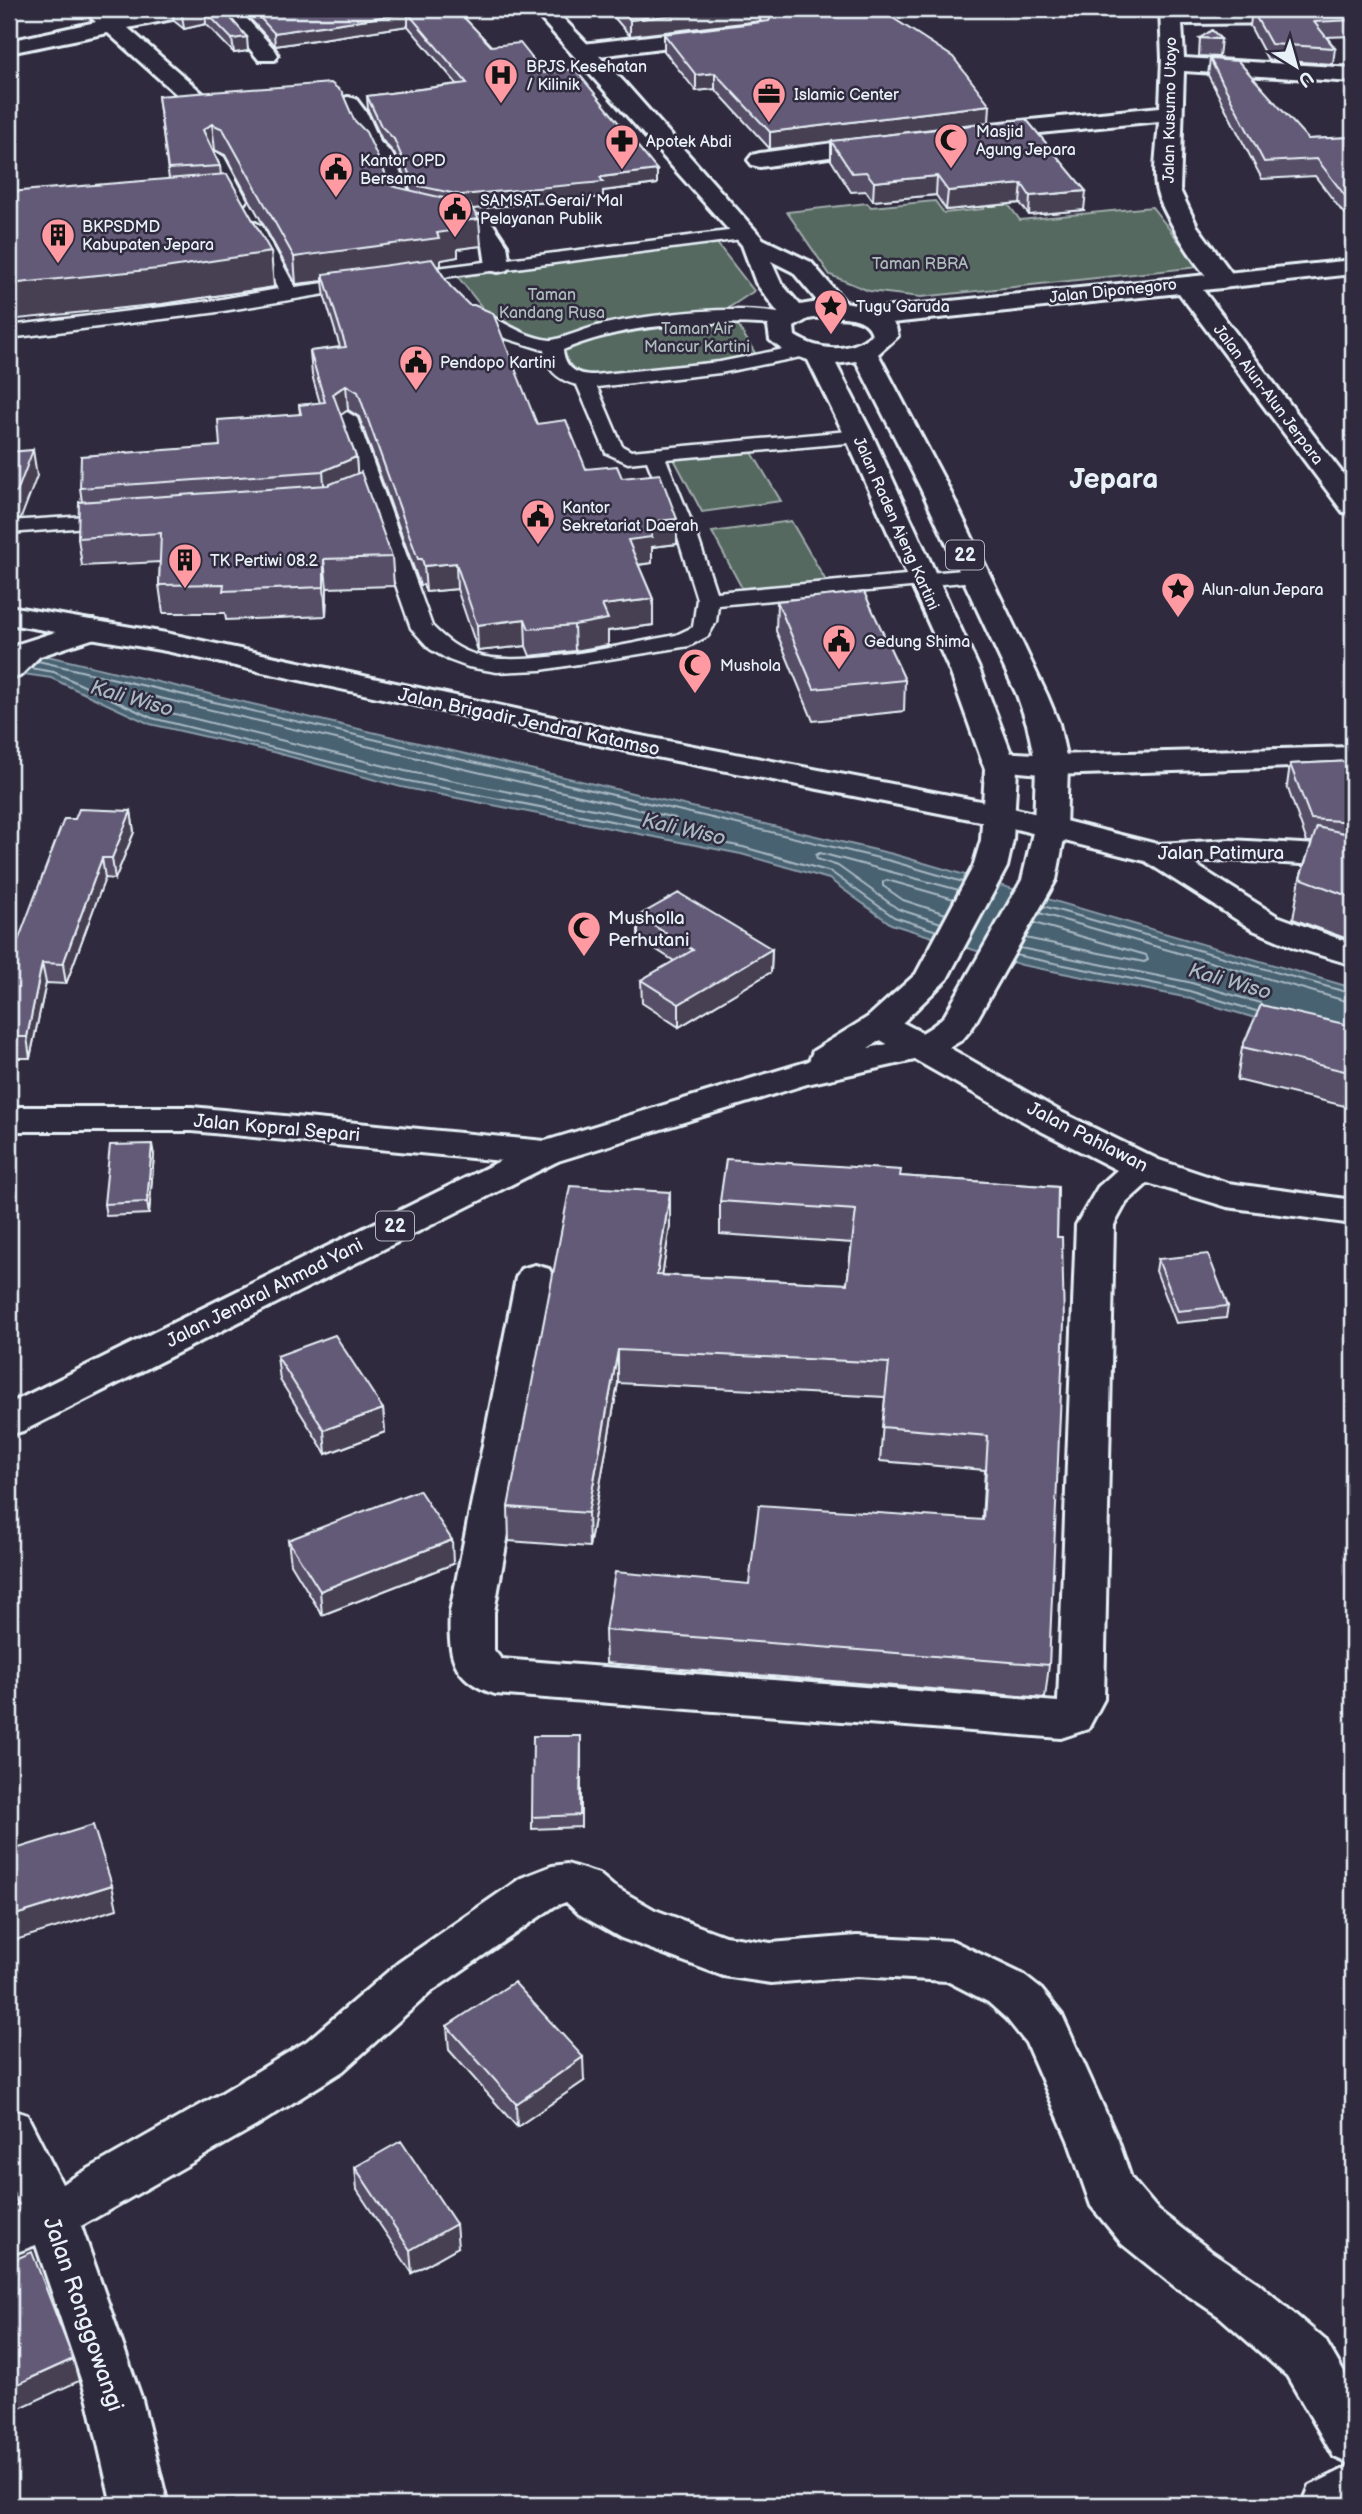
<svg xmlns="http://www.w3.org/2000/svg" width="1362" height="2514" viewBox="0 0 1362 2514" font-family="'Balsamiq Sans',sans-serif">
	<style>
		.green { fill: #576961; stroke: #a0adac; stroke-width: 2 }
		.water { fill: #496272; stroke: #899ba8; stroke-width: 2 }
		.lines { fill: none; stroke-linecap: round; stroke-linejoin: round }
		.shore { stroke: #a8b8c2; stroke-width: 2 }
		.lane-casing { stroke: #e8f1f8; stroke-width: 5 }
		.street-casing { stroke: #e8f1f8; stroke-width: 6 }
		.secondary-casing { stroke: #e8f1f8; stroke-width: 6 }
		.highway-casing { stroke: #e8f1f8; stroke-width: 6 }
		.lane { fill: #2f2a3d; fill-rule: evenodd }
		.street { fill: #2f2a3d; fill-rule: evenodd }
		.secondary { fill: #2f2a3d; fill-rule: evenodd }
		.highway { fill: #2f2a3d; fill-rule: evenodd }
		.wall { fill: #564d66; stroke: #e8f1f8; stroke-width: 2 }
		.shaded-wall { fill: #463f53; stroke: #e8f1f8; stroke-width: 2 }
		.building { fill: #645a77; stroke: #e8f1f8; stroke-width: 2 }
		.labels { text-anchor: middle; stroke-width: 5; stroke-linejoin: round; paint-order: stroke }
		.far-poi-label { font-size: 16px; fill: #e8f1f8; stroke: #2f2a3d; text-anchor: start }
		.far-street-label { font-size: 16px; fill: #e8f1f8; stroke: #2f2a3d }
		.far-park-label { font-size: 16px; fill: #aebbbc; stroke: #2f2a3d }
		.shield { fill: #2f2a3d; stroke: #b0b5c0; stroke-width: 2 }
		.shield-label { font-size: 18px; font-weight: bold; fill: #e8f1f8 }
		.street-label { font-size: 19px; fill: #e8f1f8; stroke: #2f2a3d }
		.poi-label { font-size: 19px; fill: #e8f1f8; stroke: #2f2a3d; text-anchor: start }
		.water-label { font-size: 21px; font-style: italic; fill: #a8b8c2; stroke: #2f2a3d }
		.near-street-label { font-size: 23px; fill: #e8f1f8; stroke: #2f2a3d }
		.far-town-label { font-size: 28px; font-weight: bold; fill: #e8f1f8; stroke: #2f2a3d }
	</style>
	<rect width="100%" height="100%" fill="#2f2a3d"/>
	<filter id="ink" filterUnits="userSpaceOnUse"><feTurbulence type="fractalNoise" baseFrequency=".0143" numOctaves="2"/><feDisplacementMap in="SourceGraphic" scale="14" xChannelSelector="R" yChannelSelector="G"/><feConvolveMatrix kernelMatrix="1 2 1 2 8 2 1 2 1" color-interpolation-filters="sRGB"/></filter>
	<g filter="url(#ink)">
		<path class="green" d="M1001 195 1020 220 1152 207 1199 267 921 297 869 291 830 275 787 212 867 203 871 207 935 201 944 213 984 209 978 197Z
			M716 242 754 291 730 307 729 311 757 356 585 378 562 365 547 344 485 311 458 277Z
			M750 449 781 501 702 512 674 459Z
			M791 521 826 581 744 592 712 532Z"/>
		<path class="water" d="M9 647 893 854 1353 988V1047L1184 997 1022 965 891 924 829 879 741 854 401 787 277 753 150 724 51 678 9 672Z"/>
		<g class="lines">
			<path class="shore" d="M38 661 712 818 891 861 963 882
				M30 668 54 672 152 718 403 780 743 847 831 872 894 917 937 931
				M134 692 675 818 677 822 673 825 405 771 155 709 131 698 130 694Z
				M1043 906 1353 994
				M1039 913 1353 1003
				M946 914 903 900 883 886V882L887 880 954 899
				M941 923 898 909 838 866 817 859 816 855 820 853 959 890
				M1025 938 1144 962 1148 960 1146 955 1034 923
				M1020 948 1188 982 1260 1003
				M1015 955 1186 990 1256 1011"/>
			<g class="lane-casing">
				<path id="lane" d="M216 152 224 157 247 200 244 204 229 205 220 200 227 195 208 157Z
					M253 221 262 226 295 287 361 278 370 283 361 288 211 313 9 338V326L211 301 278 289 244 226Z
					M744 229 750 230 753 234 750 238 405 282 396 277 405 272Z
					M466 306C495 314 519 337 550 340 557 341 590 327 601 325 652 314 742 303 793 316L795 320 786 326C713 320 631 321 563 350 565 368 576 375 594 375L720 362 804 345 813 351 811 355 720 373 597 387 622 446 631 451 859 430 866 432 869 436 866 440 859 442 666 459 698 538 716 592 974 569 981 571 985 575 981 579 974 581 718 605 716 622 708 636 689 646 541 670 497 672 468 667 449 660 430 649 411 628 366 499 356 502 349 500 346 496 361 485 337 418 340 414 347 412 357 418 432 626C445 639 458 650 477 655 522 669 627 644 676 635L693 627 697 599 678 538 647 461 628 463 606 453 577 385C558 380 546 370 544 350L492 334 459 316 457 312Z
					M118 514 125 516 128 520 125 524 9 533V521Z"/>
			</g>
			<g class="street-casing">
				<path id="street" d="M89 9H106L116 18 160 9H199L197 14 128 28 208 98 211 103 208 108H192L108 33 9 53V41L96 22 86 12Z
					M217 9H238L275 50 278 55 275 60H259Z
					M1160 9H1180L1181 12 1330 11 1353 14V31L1341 25 1330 23 1182 24 1184 58 1353 68V82L1184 71 1180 190 1197 226 1236 279 1232 284C1227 286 1221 287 1216 285 1201 277 1161 209 1157 192 1152 174 1158 141 1159 121L981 139 973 137 969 132 973 127 981 125 1160 107 1162 58Z
					M716 28 724 30 727 35 724 40 583 58 575 56 572 51 575 46 583 44Z
					M348 97 356 99 368 115 380 142 392 154 413 202 489 218 507 245 510 265 507 270 498 272 489 270 486 265 483 245 472 229 395 212 370 157 358 145 346 117 337 104 340 99Z
					M883 136 891 138 895 143 891 148 760 167 752 165 748 160 752 155 760 153Z
					M93 620 104 623 108 629 104 635 40 656 20 676 9 679V653L18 644Z
					M880 1014 892 1017 934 1039 1063 1113 1159 1160 1228 1183 1353 1200V1224L1227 1207 1148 1183 1126 1203 1114 1225 1104 1699 1088 1729 1061 1738 495 1694C451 1680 448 1654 450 1612L516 1278 521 1269 535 1265 549 1269 554 1278 494 1612V1650L501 1659 1058 1702 1076 1225 1098 1187 1117 1170 1037 1129 868 1033 862 1025 868 1017Z
					M9 1107H192L545 1141 558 1145 564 1153 558 1161 545 1165 192 1131H9Z
					M567 1864 599 1874 613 1886 655 1910 725 1936 771 1943 857 1936 953 1941 1022 1974 1041 1989 1062 2015 1118 2140 1131 2178 1158 2210 1212 2252 1258 2283 1325 2340 1353 2388V2505H1302L1310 2486 1352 2465 1334 2457 1287 2376 1220 2317 1174 2286 1122 2244 1091 2206 1068 2140 1026 2043 1007 2019 988 2002 947 1981 857 1976 771 1983 723 1976 621 1938 579 1914 566 1902 555 1906 432 1991 343 2071 256 2126 81 2226 142 2400 168 2505H112L88 2400 36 2245 9 2255V2209L20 2205 9 2182V2109L27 2115 62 2184 220 2094 307 2041 398 1963 521 1878 552 1866Z"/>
			</g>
			<g class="secondary-casing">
				<path id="secondary" d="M1353 260V274L1203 290 1353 487V514L1343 512 1179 293 872 325 863 322 859 317 863 312 872 309Z
					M9 606 166 633 631 734 1001 805 1157 844 1230 840 1353 847V867L1230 860 1191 862 1277 916 1353 944V965L1296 948 1253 930 1145 861 1000 825 631 752 166 651 9 624Z
					M1353 747V765L1052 775 987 769 982 762 987 755 998 752 1052 755Z"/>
			</g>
			<g class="highway-casing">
				<path id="highway" d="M532 9H554L624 82 763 239 811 262 845 302 870 307 887 315 896 327 898 336 878 354 949 489 1047 695 1059 724 1068 765 1066 828 1056 880 972 1028 962 1040 937 1055 807 1084 558 1161 23 1431 9 1435V1404L532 1145 809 1061 813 1051 868 1017 916 974 973 867 981 840 985 769 950 671 845 436 808 360 785 352 770 340 768 326 779 314 756 283 742 245ZM771 261 793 272 818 302 800 305 781 283ZM822 317C838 317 867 314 872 334 850 354 819 351 795 336L794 327 808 319ZM856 361 921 489 1017 695 1027 724 1036 765 1034 828 1022 880 945 1015C924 1038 898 1042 868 1048L892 1033 947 979 1007 867 1013 840 1017 769 980 671 873 436 836 364Z"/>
			</g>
			<use href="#lane" class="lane"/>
			<use href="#street" class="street"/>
			<use href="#secondary" class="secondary"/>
			<use href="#highway" class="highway"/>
		</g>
		<path class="wall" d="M172 9H223L248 51 234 53 206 24 184 29 174 21Z
			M241 9H456L491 46 544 73 657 170V184L603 191V197L472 209 481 246 458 249V257L441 260V266H437L537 424 586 469 622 478 677 544 652 547V563L638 565 653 599V625L608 631V645L575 651 530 656 526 646 478 651 457 589 426 592 423 585H420L359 417 348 410 340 415 356 457 357 474 392 557 394 586 327 588 326 616 226 620 225 613H163L159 585 160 562 82 566 78 538 82 502 80 488 220 446 300 414 299 405 320 403 312 375 310 351 340 347 325 298 323 281 296 284 225 155 215 150 213 151 220 166 221 175 271 252 274 287 162 304 169 179 158 96 354 120 391 186 411 191 394 153 382 140 368 110 367 96 457 84 408 26 275 46Z
			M607 9H879L989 122 833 141 1026 119 1084 210 1029 215 1020 203 946 210 936 195 873 201 866 191 851 192 831 160V141L770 149 715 89 696 91 664 51V34L764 22 760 21 630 36Z
			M1332 9H1353V12Z
			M1252 10 1353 17V36L1327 37 1335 48 1333 64 1268 60 1250 26Z
			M1200 38 1221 39 1219 57 1199 56Z
			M1210 59 1308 139 1353 137V213L1344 214 1315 176 1262 179 1208 75Z
			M777 601 905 680 904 711 813 721 776 631Z
			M1353 761V941L1293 919 1300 878 1312 842H1307L1287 786 1290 764Z
			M131 811 134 832 115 879 105 878 66 984 46 983 30 1058H9V965L75 819Z
			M638 916 772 949 771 972 679 1027 642 1003 641 980 674 961 638 938Z
			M1353 1026V1108L1237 1080 1242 1047Z
			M154 1155 149 1214 106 1216 104 1204Z
			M900 1176 1058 1187 1049 1665 1045 1698 606 1663 605 1630 749 1584 982 1520 985 1470 880 1461 885 1397 618 1383 589 1547 509 1541 508 1507 670 1192V1226L662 1275 847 1284 852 1243 720 1234V1201Z
			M1158 1259 1228 1306 1226 1318 1176 1323 1156 1271Z
			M277 1356 383 1409 385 1432 326 1454 280 1380Z
			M288 1540 453 1564 322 1615 291 1564Z
			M581 1748V1827L532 1829V1817Z
			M447 2026 584 2081 517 2127 449 2050Z
			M355 2167 458 2247 412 2273 357 2190Z"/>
		<path class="shaded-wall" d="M728 9H760V21L630 36V20Z
			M205 11 206 24 184 29 182 15Z
			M408 13V26L275 46 274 33Z
			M247 37 248 51 234 53 232 39Z
			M715 73V89L696 91V75Z
			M990 105 989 122 770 149V132Z
			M212 124 215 150 205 156 203 130Z
			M657 170V184L603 191V197L462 210 461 195Z
			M937 176 936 195 873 201 874 182Z
			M1022 184 1020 203 946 210 948 191Z
			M1086 191 1084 210 1029 215 1030 196Z
			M479 219 481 246 458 249V257L441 260V266L325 280 323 274V281L296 284 294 257 437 233 454 222Z
			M271 252 274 287 162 304 9 320V284Z
			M346 385 348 410 335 419 333 394Z
			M33 450 37 476 21 518 12 520 14 535 9 550V493Z
			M356 457 358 483 325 496 323 471Z
			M677 519V544L652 547V563L628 566V540L646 522Z
			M324 559 327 588 326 616 324 587Z
			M456 563 457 589 426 592 424 566Z
			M653 599V625L608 631V645L575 651 574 625 602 605Z
			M525 619 526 646 478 651 477 625Z
			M131 811 134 832 115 879 112 858Z
			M102 858 105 878 66 984 63 964Z
			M772 949 771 972 679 1027V1004Z
			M42 963 46 983 30 1058 27 1037Z
			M152 1144 154 1155 149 1214 147 1202Z
			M670 1192V1226L657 1308V1275Z
			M618 1350V1383L589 1547 588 1513Z
			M383 1409 385 1432 326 1454 324 1430Z
			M452 1540 453 1564 322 1615 320 1591Z
			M112 1885 117 1909 9 1942V1917Z
			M583 2057 584 2081 517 2127 516 2104Z
			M456 2224 458 2247 412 2273 410 2250Z
			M73 2359 79 2381 9 2413V2388Z"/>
		<path class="building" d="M173 9H223L247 37 232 39 205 11 182 15Z
			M252 9H456L491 46 520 43 544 73 575 69 657 170 600 177 603 182 461 195 414 185 394 139 381 126 367 96 467 83 408 13 274 33Z
			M620 9H728L630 20Z
			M771 9H879L953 57 990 105 770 132 715 73 696 75 664 34 769 21 774 12Z
			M1252 10H1332L1353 17V20L1314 22 1335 48 1271 44Z
			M1212 30 1221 39 1201 38H1200Z
			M1210 59 1238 61 1308 139 1353 137V196L1346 197 1317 159 1264 162Z
			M331 83 342 92 354 120 366 132 391 186 469 204 479 219 454 222 457 230 437 233 439 238 294 257 223 129 212 124 203 130 220 166 168 169 158 96Z
			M1026 119 1086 191 1030 196 1022 184 948 191 937 176 874 182 866 172 852 173 831 141Z
			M227 174 271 252 158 269 9 284V192Z
			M432 259 450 286 469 305H474L493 313 537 424 566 420 586 469 617 466 622 478 660 474 677 519 646 522 652 537 628 540 653 599 602 605 608 619 574 625 529 629 525 619 477 625 456 563 424 566 422 559H418L358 392 346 385 333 394 356 457 323 471 80 488 81 456 220 446 218 420 301 414 299 405 325 402 310 351 346 347 323 274Z
			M33 450 17 492 9 493V452Z
			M361 472 392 557 324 559V587L223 591 224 584 159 585 161 533 78 538 79 502 328 485Z
			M864 592 905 680 814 689 777 601Z
			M1353 761V822L1311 819 1290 764Z
			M79 809 131 811 112 858H102L63 964 42 963 27 1037H9V965L64 819H75Z
			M1317 827 1353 835V898L1300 878Z
			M679 893 772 949 679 1004 641 980 693 950 638 916Z
			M1261 1005 1353 1026V1073L1242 1047Z
			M152 1144 147 1202 104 1204 110 1145Z
			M726 1159 901 1170 900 1176 1058 1187 1057 1237H1062L1064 1323 1049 1665 605 1630 615 1572 749 1584 759 1505 983 1520 988 1436 882 1427 889 1363 618 1350 588 1513 508 1507 570 1186 670 1192 657 1275 847 1284 856 1210 720 1201Z
			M1208 1254 1228 1306 1178 1311 1158 1259Z
			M335 1335 383 1409 324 1430 277 1356Z
			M419 1490 452 1540 320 1591 288 1540Z
			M533 1736H581L580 1815 532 1817Z
			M93 1825 112 1885 9 1917V1851Z
			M514 1982 583 2057 516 2104 447 2026Z
			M401 2141 456 2224 410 2250 355 2167Z
			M32 2252 73 2359 9 2388V2262Z"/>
	</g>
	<defs>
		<g id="hospital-pin" transform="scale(1.75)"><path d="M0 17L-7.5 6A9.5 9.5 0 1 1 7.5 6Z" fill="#ff9aa2" stroke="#2f2a3d"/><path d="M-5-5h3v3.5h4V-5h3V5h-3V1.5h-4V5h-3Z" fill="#111"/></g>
		<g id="office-pin" transform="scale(1.75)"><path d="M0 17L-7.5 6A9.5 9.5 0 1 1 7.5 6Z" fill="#ff9aa2" stroke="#2f2a3d"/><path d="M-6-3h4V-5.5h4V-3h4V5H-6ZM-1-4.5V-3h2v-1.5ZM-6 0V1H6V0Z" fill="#111"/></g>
		<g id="mosque-pin" transform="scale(1.75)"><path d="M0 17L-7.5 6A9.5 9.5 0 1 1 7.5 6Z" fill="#ff9aa2" stroke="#2f2a3d"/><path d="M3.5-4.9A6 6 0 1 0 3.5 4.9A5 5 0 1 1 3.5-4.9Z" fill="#111"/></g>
		<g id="pharmacy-pin" transform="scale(1.75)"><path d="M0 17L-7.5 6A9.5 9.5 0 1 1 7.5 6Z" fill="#ff9aa2" stroke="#2f2a3d"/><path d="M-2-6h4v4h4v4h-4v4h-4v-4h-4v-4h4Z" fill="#111"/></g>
		<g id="civic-pin" transform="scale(1.75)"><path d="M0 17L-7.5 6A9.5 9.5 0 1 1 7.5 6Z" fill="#ff9aa2" stroke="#2f2a3d"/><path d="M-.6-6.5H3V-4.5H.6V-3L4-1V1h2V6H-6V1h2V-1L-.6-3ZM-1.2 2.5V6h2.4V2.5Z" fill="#111"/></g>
		<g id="building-pin" transform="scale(1.75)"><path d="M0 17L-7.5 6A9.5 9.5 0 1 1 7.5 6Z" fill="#ff9aa2" stroke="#2f2a3d"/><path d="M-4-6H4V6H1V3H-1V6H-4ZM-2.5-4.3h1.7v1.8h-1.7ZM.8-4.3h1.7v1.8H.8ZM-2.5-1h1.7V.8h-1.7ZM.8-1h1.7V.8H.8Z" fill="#111"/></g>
		<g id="sight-pin" transform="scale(1.75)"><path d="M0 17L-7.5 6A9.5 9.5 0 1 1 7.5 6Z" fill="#ff9aa2" stroke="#2f2a3d"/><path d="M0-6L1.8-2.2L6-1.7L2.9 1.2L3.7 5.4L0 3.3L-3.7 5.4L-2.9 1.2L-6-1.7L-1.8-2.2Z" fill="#111"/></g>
	</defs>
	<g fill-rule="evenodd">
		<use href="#hospital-pin" x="501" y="75"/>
		<use href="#office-pin" x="769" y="94"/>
		<use href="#mosque-pin" x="951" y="140"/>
		<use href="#pharmacy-pin" x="622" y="141"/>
		<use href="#civic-pin" x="336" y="169"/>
		<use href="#civic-pin" x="455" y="209"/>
		<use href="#building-pin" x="58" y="235"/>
		<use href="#sight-pin" x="831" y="306"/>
		<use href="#civic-pin" x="416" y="362"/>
		<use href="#civic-pin" x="538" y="516"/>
		<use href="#building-pin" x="185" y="560"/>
		<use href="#sight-pin" x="1178" y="589"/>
		<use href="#civic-pin" x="839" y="641"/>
		<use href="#mosque-pin" x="695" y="665"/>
		<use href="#mosque-pin" x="584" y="928"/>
	</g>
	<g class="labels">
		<g class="far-poi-label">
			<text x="526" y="72">BPJS Kesehatan<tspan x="526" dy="18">/ Kilinik</tspan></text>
			<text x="794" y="100">Islamic Center</text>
			<text x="976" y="137">Masjid<tspan x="976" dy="18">Agung Jepara</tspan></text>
			<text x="646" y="147">Apotek Abdi</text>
			<text x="360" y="166">Kantor OPD<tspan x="360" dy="18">Bersama</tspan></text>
			<text x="480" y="206">SAMSAT Gerai/ Mal<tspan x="480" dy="18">Pelayanan Publik</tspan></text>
			<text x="82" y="232">BKPSDMD<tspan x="82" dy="18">Kabupaten Jepara</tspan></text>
			<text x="856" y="312">Tugu Garuda</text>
			<text x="440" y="368">Pendopo Kartini</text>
			<text x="562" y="513">Kantor<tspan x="562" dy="18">Sekretariat Daerah</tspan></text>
			<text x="210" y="566">TK Pertiwi 08.2</text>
			<text x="1202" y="595">Alun-alun Jepara</text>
			<text x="864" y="647">Gedung Shima</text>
			<text x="720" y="671">Mushola</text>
		</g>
		<g class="far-street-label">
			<text transform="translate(1169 110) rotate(-89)" y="6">Jalan Kusumo Utoyo</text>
			<text transform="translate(1113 290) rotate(-6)" y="6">Jalan Diponegoro</text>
			<text transform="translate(1269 394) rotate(53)" y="6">Jalan Alun-Alun Jerpara</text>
			<text transform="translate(897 523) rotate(66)" y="6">Jalan Raden Ajeng Kartini</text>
		</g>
		<g class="far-park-label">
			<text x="920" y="269">Taman RBRA</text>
			<text x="552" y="300">Taman<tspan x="552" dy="18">Kandang Rusa</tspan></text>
			<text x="697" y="334">Taman Air<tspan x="697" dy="18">Mancur Kartini</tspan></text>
		</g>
		<g class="shield">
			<rect x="946" y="540.5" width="38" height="29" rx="5"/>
			<rect x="376" y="1211.5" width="38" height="29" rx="5"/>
		</g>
		<g class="shield-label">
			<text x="965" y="561">22</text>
			<text x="395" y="1232">22</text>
		</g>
		<g class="street-label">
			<text transform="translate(529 721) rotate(12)" y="7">Jalan Brigadir Jendral Katamso</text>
			<text x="1221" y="859">Jalan Patimura</text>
			<text transform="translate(277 1127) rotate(5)" y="7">Jalan Kopral Separi</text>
			<text transform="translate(1088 1136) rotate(27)" y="7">Jalan Pahlawan</text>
			<text transform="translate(264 1292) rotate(-27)" y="7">Jalan Jendral Ahmad Yani</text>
		</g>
		<g class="poi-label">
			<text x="608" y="924">Musholla<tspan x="608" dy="22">Perhutani</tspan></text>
		</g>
		<g class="water-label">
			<text transform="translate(132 698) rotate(16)" y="7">Kali Wiso</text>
			<text transform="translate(684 829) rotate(13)" y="7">Kali Wiso</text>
			<text transform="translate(1230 981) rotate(16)" y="7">Kali Wiso</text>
		</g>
		<g class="near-street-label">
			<text transform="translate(84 2314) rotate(71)" y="8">Jalan Ronggowangi</text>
		</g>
		<g class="far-town-label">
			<text x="1114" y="488">Jepara</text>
		</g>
	</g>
	<rect width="1362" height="2514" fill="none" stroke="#2f2a3d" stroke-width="35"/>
	<rect x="18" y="18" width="1327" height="2479" fill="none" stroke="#e8f1f8" stroke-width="2.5" filter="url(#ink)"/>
	<g transform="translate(1296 66) rotate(143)" stroke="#2f2a3d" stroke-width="5" paint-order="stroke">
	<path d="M0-5L12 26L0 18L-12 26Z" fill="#e8f1f8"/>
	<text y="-10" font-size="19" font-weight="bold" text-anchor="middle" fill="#e8f1f8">U</text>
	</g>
</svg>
